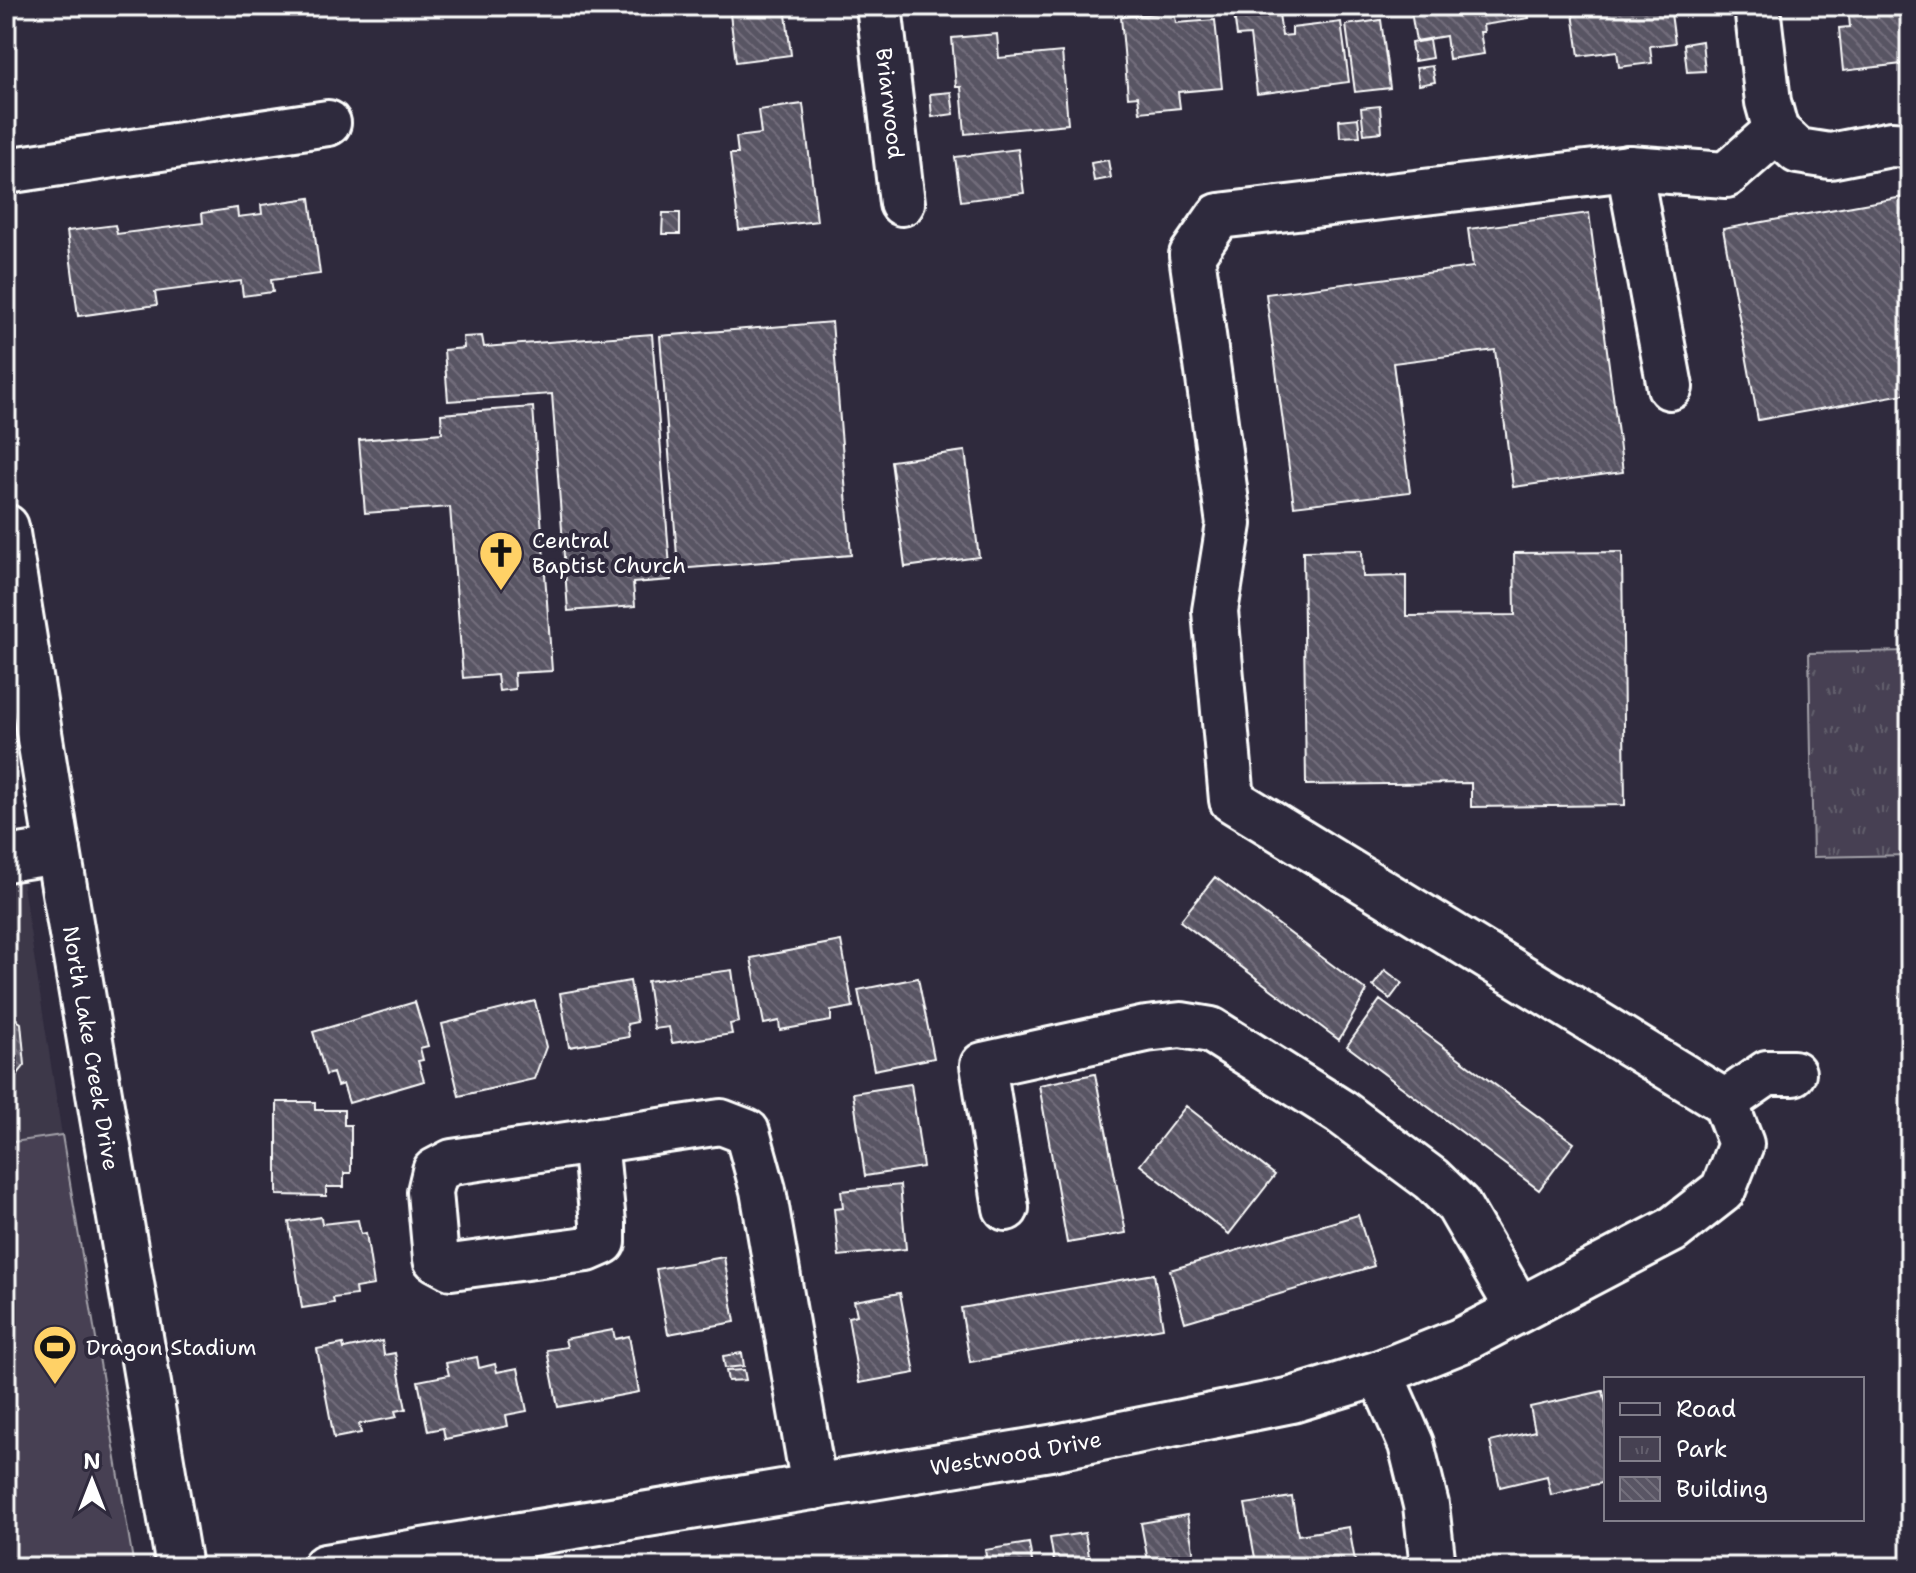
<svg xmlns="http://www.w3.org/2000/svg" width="1916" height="1573" viewBox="0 0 1916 1573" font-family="'Shantell Sans',sans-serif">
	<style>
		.built { fill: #3c3749 }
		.grass { fill: #464152; stroke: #a2a0a8; stroke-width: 2 }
		.park { fill: url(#park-tufts); stroke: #a2a0a8; stroke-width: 2 }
		.building { fill: url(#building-back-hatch); stroke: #fff; stroke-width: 2 }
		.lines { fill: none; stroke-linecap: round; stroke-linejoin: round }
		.minor-casing { stroke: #fff; stroke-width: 50 }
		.minor { stroke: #2f2a3d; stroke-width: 44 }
		.labels { text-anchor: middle; stroke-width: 8; stroke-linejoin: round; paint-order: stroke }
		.street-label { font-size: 22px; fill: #fff; stroke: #2f2a3d }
		.poi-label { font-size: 22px; fill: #fff; stroke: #2f2a3d; text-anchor: start }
	</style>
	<defs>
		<pattern id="park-tufts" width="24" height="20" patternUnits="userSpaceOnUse" patternTransform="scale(2)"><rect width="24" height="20" fill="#464152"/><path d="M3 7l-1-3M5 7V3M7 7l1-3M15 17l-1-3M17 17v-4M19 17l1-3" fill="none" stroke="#625e6c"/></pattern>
		<pattern id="building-back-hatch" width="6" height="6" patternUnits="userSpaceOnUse" patternTransform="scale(2)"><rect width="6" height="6" fill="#595564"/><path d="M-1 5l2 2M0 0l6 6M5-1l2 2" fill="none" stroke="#726e7b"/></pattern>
	</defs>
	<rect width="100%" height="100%" fill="#2f2a3d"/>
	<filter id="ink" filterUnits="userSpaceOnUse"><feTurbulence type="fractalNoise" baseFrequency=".0125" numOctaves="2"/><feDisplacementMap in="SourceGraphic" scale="16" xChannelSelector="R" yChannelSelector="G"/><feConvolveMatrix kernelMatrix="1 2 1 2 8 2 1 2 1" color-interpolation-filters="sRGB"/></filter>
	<g filter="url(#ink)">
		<path class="built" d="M6 777 73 1205 134 1567H6Z"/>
		<path class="grass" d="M62 1135 134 1567H6V1143Z"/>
		<path class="park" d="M1910 651V855L1813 857 1809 653Z"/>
		<path class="building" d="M729 6H785L791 55 736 62Z
			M1233 6H1278L1282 36 1292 35V28L1341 22 1349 82 1257 94 1250 35 1237 36Z
			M1410 6H1527L1529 18 1483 25 1484 32H1480L1484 54 1449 59 1446 36 1416 41Z
			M1572 6H1670L1675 43 1650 46 1652 63 1619 67 1617 51 1579 56Z
			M1848 6H1910V63L1843 71 1839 28 1850 27Z
			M1174 11 1176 23 1215 20 1222 88 1178 92 1180 108 1140 112 1138 96 1128 97 1121 17Z
			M1381 20 1390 88 1355 92 1346 25Z
			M997 34 999 58 1062 52 1068 124 965 134 961 87H956L952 38Z
			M1429 40 1432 58 1414 61 1411 43Z
			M1702 41 1705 71 1687 72 1684 44Z
			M1432 66 1435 82 1419 85 1416 68Z
			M951 92 954 114 932 117 930 94Z
			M803 104 817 221 739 230 730 154H738L736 137 761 134 758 110Z
			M1380 106 1382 132 1364 134 1361 108Z
			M1358 118 1360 136 1340 137 1339 120Z
			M1018 149 1024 193 961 201 955 157Z
			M1108 160 1111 178 1094 181 1091 163Z
			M1909 196 1910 393 1758 420 1723 229Z
			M310 198 320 274 271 280 273 292 243 296 241 281 155 292 157 305 78 316 67 231 115 225 117 234 203 223 202 213 237 208 238 217 262 214 261 205Z
			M663 213H680V234H662Z
			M1589 213 1623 472 1513 487 1495 350 1393 363 1410 492 1294 506 1266 294 1473 267 1468 229Z
			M832 322 851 555 678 569 660 336Z
			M652 334 671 580 633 583 635 606 568 611 552 394 448 401 444 350 464 348 463 337 482 336 484 347Z
			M533 407 552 671 514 673 515 689 499 691 497 675 463 678 450 507 365 513 359 440 442 433 441 414Z
			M965 451 979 557 905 567 891 461Z
			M1362 550 1363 577 1406 576V616L1515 615 1514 553 1622 552 1625 805 1471 807V783L1306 785 1303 551Z
			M1215 877 1367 991 1339 1040 1180 921Z
			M841 941 853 1007 831 1011V1021L780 1030 779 1021 764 1024 751 958Z
			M732 970 739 1022 730 1024 732 1034 672 1043 669 1027 654 1029 647 981Z
			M1385 970 1402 983 1390 999 1373 986Z
			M918 978 934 1058 874 1070 858 990Z
			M630 981 637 1022 627 1024 629 1037 569 1047 560 993Z
			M1380 1000 1574 1143 1539 1190 1347 1046Z
			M535 1001 546 1047 534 1079 459 1096 442 1024Z
			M415 1002 428 1046 420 1048 423 1060 418 1061 424 1081 349 1103 343 1084 337 1086 333 1073 326 1075 313 1032Z
			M6 1013 21 1023 25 1065 14 1079 6 1082Z
			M1095 1074 1126 1233 1067 1243 1039 1085Z
			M911 1084 923 1167 865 1176 853 1093Z
			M277 1102H315V1110H344V1125H351V1173H344V1187H326V1196L277 1195Z
			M1186 1106 1275 1175 1229 1234 1140 1165Z
			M900 1185 906 1249 839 1256 834 1209 843 1208 841 1191Z
			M1358 1215 1374 1266 1185 1322 1170 1270Z
			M321 1217 322 1224 358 1220 361 1234 366 1233 374 1285 355 1288 356 1295 333 1298 334 1303 302 1308 289 1222Z
			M724 1257 735 1322 668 1334 656 1269Z
			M1154 1274 1163 1328 970 1362 961 1308Z
			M900 1293 915 1373 859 1383 848 1317 857 1315 854 1301Z
			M613 1330 615 1339 629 1336 639 1392 558 1407 547 1350 567 1347 565 1339Z
			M382 1341 384 1355 395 1353 406 1409 395 1411 397 1417 359 1424 361 1433 334 1438 317 1349 343 1344 344 1349Z
			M742 1353 744 1366 725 1368 723 1356Z
			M477 1357 479 1368 495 1364 497 1372 518 1368 527 1411 506 1415 508 1426 445 1439 443 1428 428 1431 418 1381 449 1375 446 1363Z
			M744 1370 746 1380 728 1381 726 1371Z
			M1603 1391 1606 1404V1482L1551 1495 1547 1476 1500 1487 1490 1442 1535 1431 1530 1407Z
			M1292 1497 1298 1535 1349 1527 1356 1567H1242V1566L1256 1563 1245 1504Z
			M1187 1515 1195 1561 1220 1557 1222 1567H1149L1141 1523Z
			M1085 1533 1091 1567H1055L1050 1538Z
			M1029 1543 1033 1567H988L985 1550Z
			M943 1557 944 1567H887V1566Z"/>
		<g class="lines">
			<g class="minor-casing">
				<g id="minor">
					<path id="s1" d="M879 6 902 203"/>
					<path d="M1757 6 1768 102 1776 131 1798 151 1830 156 1891 144 1910 145"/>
					<path d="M1629 168 1726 175 1776 131"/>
					<path d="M6 171 328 123"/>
					<path id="s2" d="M6 527 58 851 179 1567"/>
					<path d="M6 859 58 851"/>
					<path d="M1725 1102 1767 1073H1793"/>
					<path d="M595 1140 603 1223V1242L587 1249 451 1267 436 1259 430 1192 435 1171 452 1162 721 1122 747 1132 763 1190 814 1487"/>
					<path d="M1006 1208 983 1065 1146 1029 1181 1025 1211 1030 1341 1112 1431 1179 1458 1205 1519 1310"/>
					<path d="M1380 1373 1411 1444 1426 1505 1433 1567"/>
					<path id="s3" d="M325 1567 1056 1447 1292 1400 1380 1373 1460 1341 1672 1230 1723 1190 1741 1144 1725 1102 1232 800 1215 611 1229 524 1192 255 1219 216 1629 168 1670 387"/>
				</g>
			</g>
			<use href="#minor" class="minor"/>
		</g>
	</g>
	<defs>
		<g id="church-pin" transform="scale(2.3)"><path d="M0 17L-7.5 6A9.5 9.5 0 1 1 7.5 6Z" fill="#ffd166" stroke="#2f2a3d"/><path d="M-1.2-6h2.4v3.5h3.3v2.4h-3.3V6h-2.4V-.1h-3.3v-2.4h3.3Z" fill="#111"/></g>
		<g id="stadium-pin" transform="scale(2.3)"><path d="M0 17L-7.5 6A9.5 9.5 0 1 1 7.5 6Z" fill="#ffd166" stroke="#2f2a3d"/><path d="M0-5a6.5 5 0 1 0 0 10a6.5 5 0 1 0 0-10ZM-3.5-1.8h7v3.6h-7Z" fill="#111"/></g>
	</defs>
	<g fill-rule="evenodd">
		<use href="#church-pin" x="501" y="553"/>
		<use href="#stadium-pin" x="55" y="1347"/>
	</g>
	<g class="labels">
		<g class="street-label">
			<text dy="8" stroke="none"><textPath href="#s1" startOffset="98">Briarwood</textPath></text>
			<text dy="8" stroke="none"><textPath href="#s2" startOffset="528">North Lake Creek Drive</textPath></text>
			<text dy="8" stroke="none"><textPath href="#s3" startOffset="700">Westwood Drive</textPath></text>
		</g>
		<g class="poi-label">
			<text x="532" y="548">Central<tspan x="532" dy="25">Baptist Church</tspan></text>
			<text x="86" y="1355">Dragon Stadium</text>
		</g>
	</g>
	<rect width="1916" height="1573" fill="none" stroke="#2f2a3d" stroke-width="32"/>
	<rect x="16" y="16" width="1884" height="1541" fill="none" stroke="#fff" stroke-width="3" filter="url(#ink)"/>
	<rect x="1604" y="1377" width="260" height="144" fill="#2f2a3d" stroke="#827f8b" stroke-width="2"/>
	<rect x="1620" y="1403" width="40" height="12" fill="#2f2a3d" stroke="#827f8b" stroke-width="2"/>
	<text x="1676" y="1417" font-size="24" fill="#ffffff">Road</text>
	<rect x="1620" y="1437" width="40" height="24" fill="url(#park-tufts)" stroke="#827f8b" stroke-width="2"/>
	<text x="1676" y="1457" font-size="24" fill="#ffffff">Park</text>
	<rect x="1620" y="1477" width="40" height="24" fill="url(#building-back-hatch)" stroke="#827f8b" stroke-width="2"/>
	<text x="1676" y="1497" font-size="24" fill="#ffffff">Building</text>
	<g transform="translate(92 1481)" stroke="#2f2a3d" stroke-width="6" paint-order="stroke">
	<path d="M0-6L14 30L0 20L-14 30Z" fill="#ffffff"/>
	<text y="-12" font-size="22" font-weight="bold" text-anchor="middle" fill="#ffffff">N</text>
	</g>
</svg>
